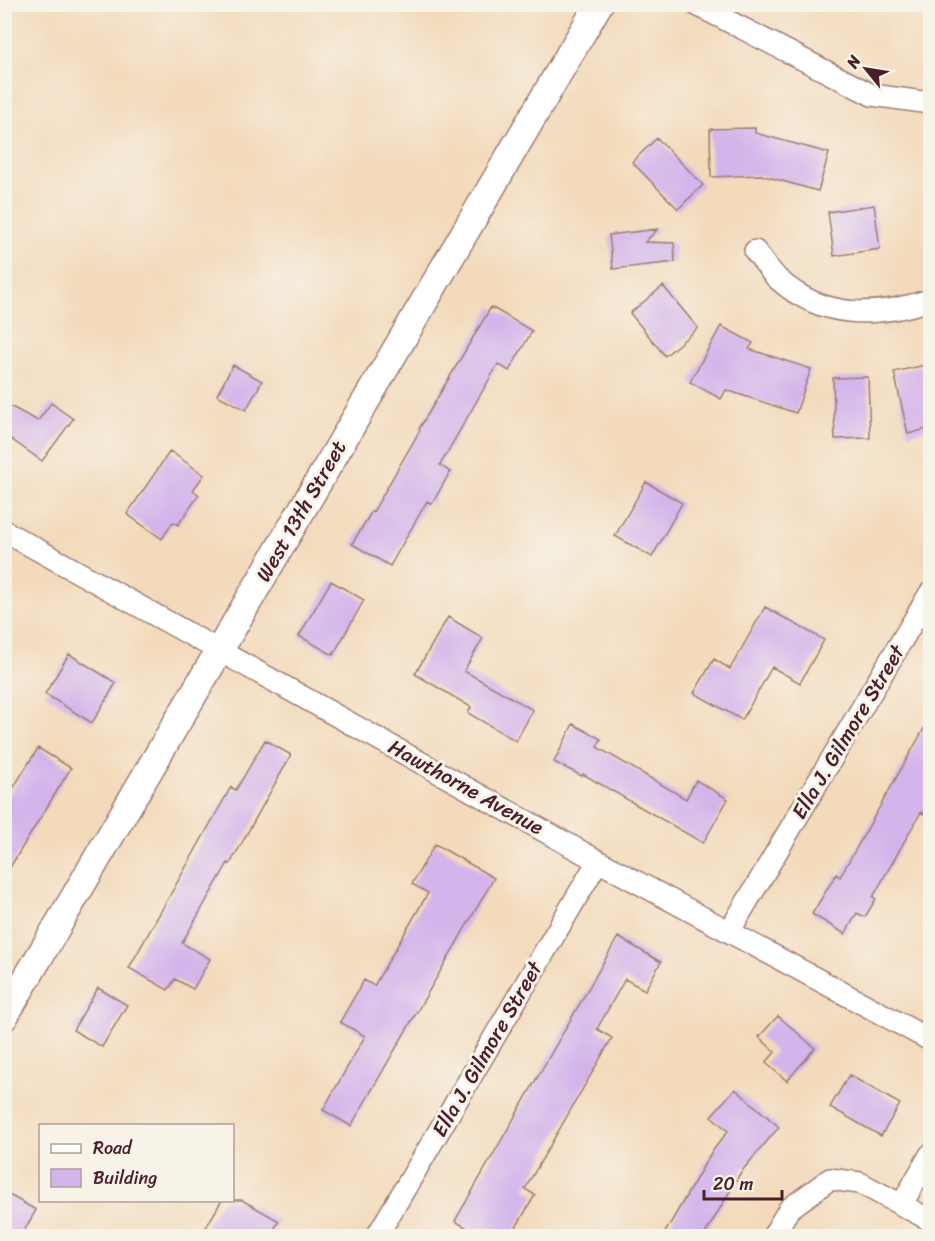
<svg xmlns="http://www.w3.org/2000/svg" width="935" height="1241" viewBox="0 0 935 1241" font-family="Sriracha,sans-serif">
	<style>
		.building { fill: #d3b4eb }
		.lines { fill: none; stroke-linecap: round; stroke-linejoin: round }
		.minor-casing { stroke: #9e7c73; stroke-width: 24 }
		.tertiary-casing { stroke: #9e7c73; stroke-width: 30 }
		.minor { stroke: #fff; stroke-width: 21 }
		.tertiary { stroke: #fff; stroke-width: 27 }
		.labels { text-anchor: middle; stroke-width: 6; stroke-linejoin: round; paint-order: stroke }
		.street-label { font-size: 21px; fill: #4a1f2b; stroke: #f7f3e8 }
	</style>
	<rect width="100%" height="100%" fill="#f7f3e8"/>
	<filter id="ink" filterUnits="userSpaceOnUse"><feTurbulence type="fractalNoise" baseFrequency=".0167" numOctaves="2"/><feDisplacementMap in="SourceGraphic" scale="12" xChannelSelector="R" yChannelSelector="G"/><feConvolveMatrix kernelMatrix="1 2 1 2 8 2 1 2 1" color-interpolation-filters="sRGB"/></filter>
	<filter id="wash" filterUnits="userSpaceOnUse"><feTurbulence type="fractalNoise" baseFrequency=".008" numOctaves="4" result="noise"/><feDisplacementMap in="SourceGraphic" scale="24" xChannelSelector="R" yChannelSelector="G"/><feGaussianBlur stdDeviation="1.35" result="paint"/><feColorMatrix in="noise" values="0 0 0 0 0 0 0 0 0 0 0 0 0 0 0 0 0 1.4 0 .05"/><feComposite in="paint" operator="in"/></filter>
	<g filter="url(#wash)">
		<rect width="100%" height="100%" fill="#f3dabb"/>
		<g id="blocks">
			<path class="building" d="M755 128V133L829 153 818 191 761 175 711 177 710 129Z
				M657 138 703 185 678 209 632 162Z
				M874 205 880 249 834 256 828 212Z
				M658 229 645 242 674 243 675 262 613 269 609 235Z
				M663 286 698 328 665 356 630 313Z
				M491 307 532 331 509 371 498 364 440 465 450 472 432 504 427 501 390 566 352 544 372 511 373 512 420 430 419 429Z
				M721 326 753 343 749 349 811 369 796 413 726 390 721 399 690 382Z
				M930 364V428L908 434 894 372Z
				M233 365 262 381 246 410 217 395Z
				M868 377 870 438 835 439 833 378Z
				M4 403 38 421 51 403 73 419 42 461 4 434Z
				M170 451 204 475 193 490 199 495 178 525 173 522 162 539 127 514Z
				M646 482 682 503 652 557 615 536Z
				M331 581 364 600 333 655 299 636Z
				M765 607 824 640 800 683 772 667 742 720 694 693 714 659 730 669Z
				M448 617 483 638 464 671 533 710 516 741 468 713 471 707 415 674Z
				M69 654 116 683 92 723 45 694Z
				M930 718V817L921 812 873 897 876 899 865 917 857 913 845 934 812 914 836 874 840 877Z
				M573 724 601 739 597 747 686 799 696 780 728 799 703 843 583 774 582 776 554 762Z
				M265 740 291 755 230 864 228 863 182 943 210 959 193 989 175 979 168 990 129 968 231 787 236 790Z
				M38 748 71 768 4 877V803Z
				M435 844 494 878 351 1126 323 1110 365 1036 340 1022 364 980 374 986 428 893 412 884Z
				M618 937 661 962 645 990 625 979 597 1029 612 1038 525 1189 535 1195 511 1236H481L455 1221Z
				M98 988 127 1005 102 1047 73 1030Z
				M778 1016 815 1048 787 1081 766 1063 775 1052 759 1037Z
				M849 1075 900 1104 881 1136 830 1107Z
				M735 1089 779 1127 741 1172 704 1236H663L711 1153 728 1131 711 1116Z
				M4 1192 36 1210 21 1236H4Z
				M222 1200H242L279 1221 270 1236H201Z"/>
		</g>
	</g>
	<g filter="url(#ink)">
		<use href="#blocks" fill-opacity="0" stroke="#9e7c73" stroke-width="1.5"/>
		<g class="lines">
			<g class="minor-casing">
				<path id="minor" d="M695 4 872 95 930 103
					M755 251C763 260 770 272 779 280 824 320 876 317 930 300
					M4 531 598 861 930 1040
					M729 932 930 593
					M902 1204 930 1155
					M377 1236 598 861
					M773 1236 789 1209 830 1179 860 1183 930 1220"/>
			</g>
			<g class="tertiary-casing">
				<path id="tertiary" d="M4 1017 599 4"/>
			</g>
			<use href="#minor" class="minor"/>
			<use href="#tertiary" class="tertiary"/>
		</g>
	</g>
	<g class="labels">
		<g class="street-label">
			<text transform="translate(301 511) rotate(-60)" y="7">West 13th Street</text>
			<text transform="translate(848 732) rotate(-59)" y="7">Ella J. Gilmore Street</text>
			<text transform="translate(466 787) rotate(29)" y="7">Hawthorne Avenue</text>
			<text transform="translate(487 1049) rotate(-60)" y="7">Ella J. Gilmore Street</text>
		</g>
	</g>
	<rect width="935" height="1241" fill="none" stroke="#f7f3e8" stroke-width="24"/>
	<rect x="39" y="1124" width="195" height="78" fill="#f7f3e8" stroke="#b29e9c" stroke-width="1.5"/>
	<rect x="51" y="1144" width="30" height="9" fill="#ffffff" stroke="#b29e9c" stroke-width="1.5"/>
	<text x="93" y="1154" font-size="18" fill="#4a1f2b">Road</text>
	<rect x="51" y="1169" width="30" height="18" fill="#d3b4eb" stroke="#b29e9c" stroke-width="1.5"/>
	<text x="93" y="1184" font-size="18" fill="#4a1f2b">Building</text>
	<g transform="translate(866 69) rotate(300)" stroke="#f7f3e8" stroke-width="4.5" paint-order="stroke">
	<path d="M0-4.5L10 22L0 15L-10 22Z" fill="#4a1f2b"/>
	<text y="-9" font-size="16" font-weight="bold" text-anchor="middle" fill="#4a1f2b">N</text>
	</g>
	<path d="M704 1190v9h78v-9" fill="none" stroke="#4a1f2b" stroke-width="3"/>
	<text x="713" y="1190" font-size="18" fill="#4a1f2b" stroke="#f7f3e8" stroke-width="4.5" paint-order="stroke">20 m</text>
</svg>
